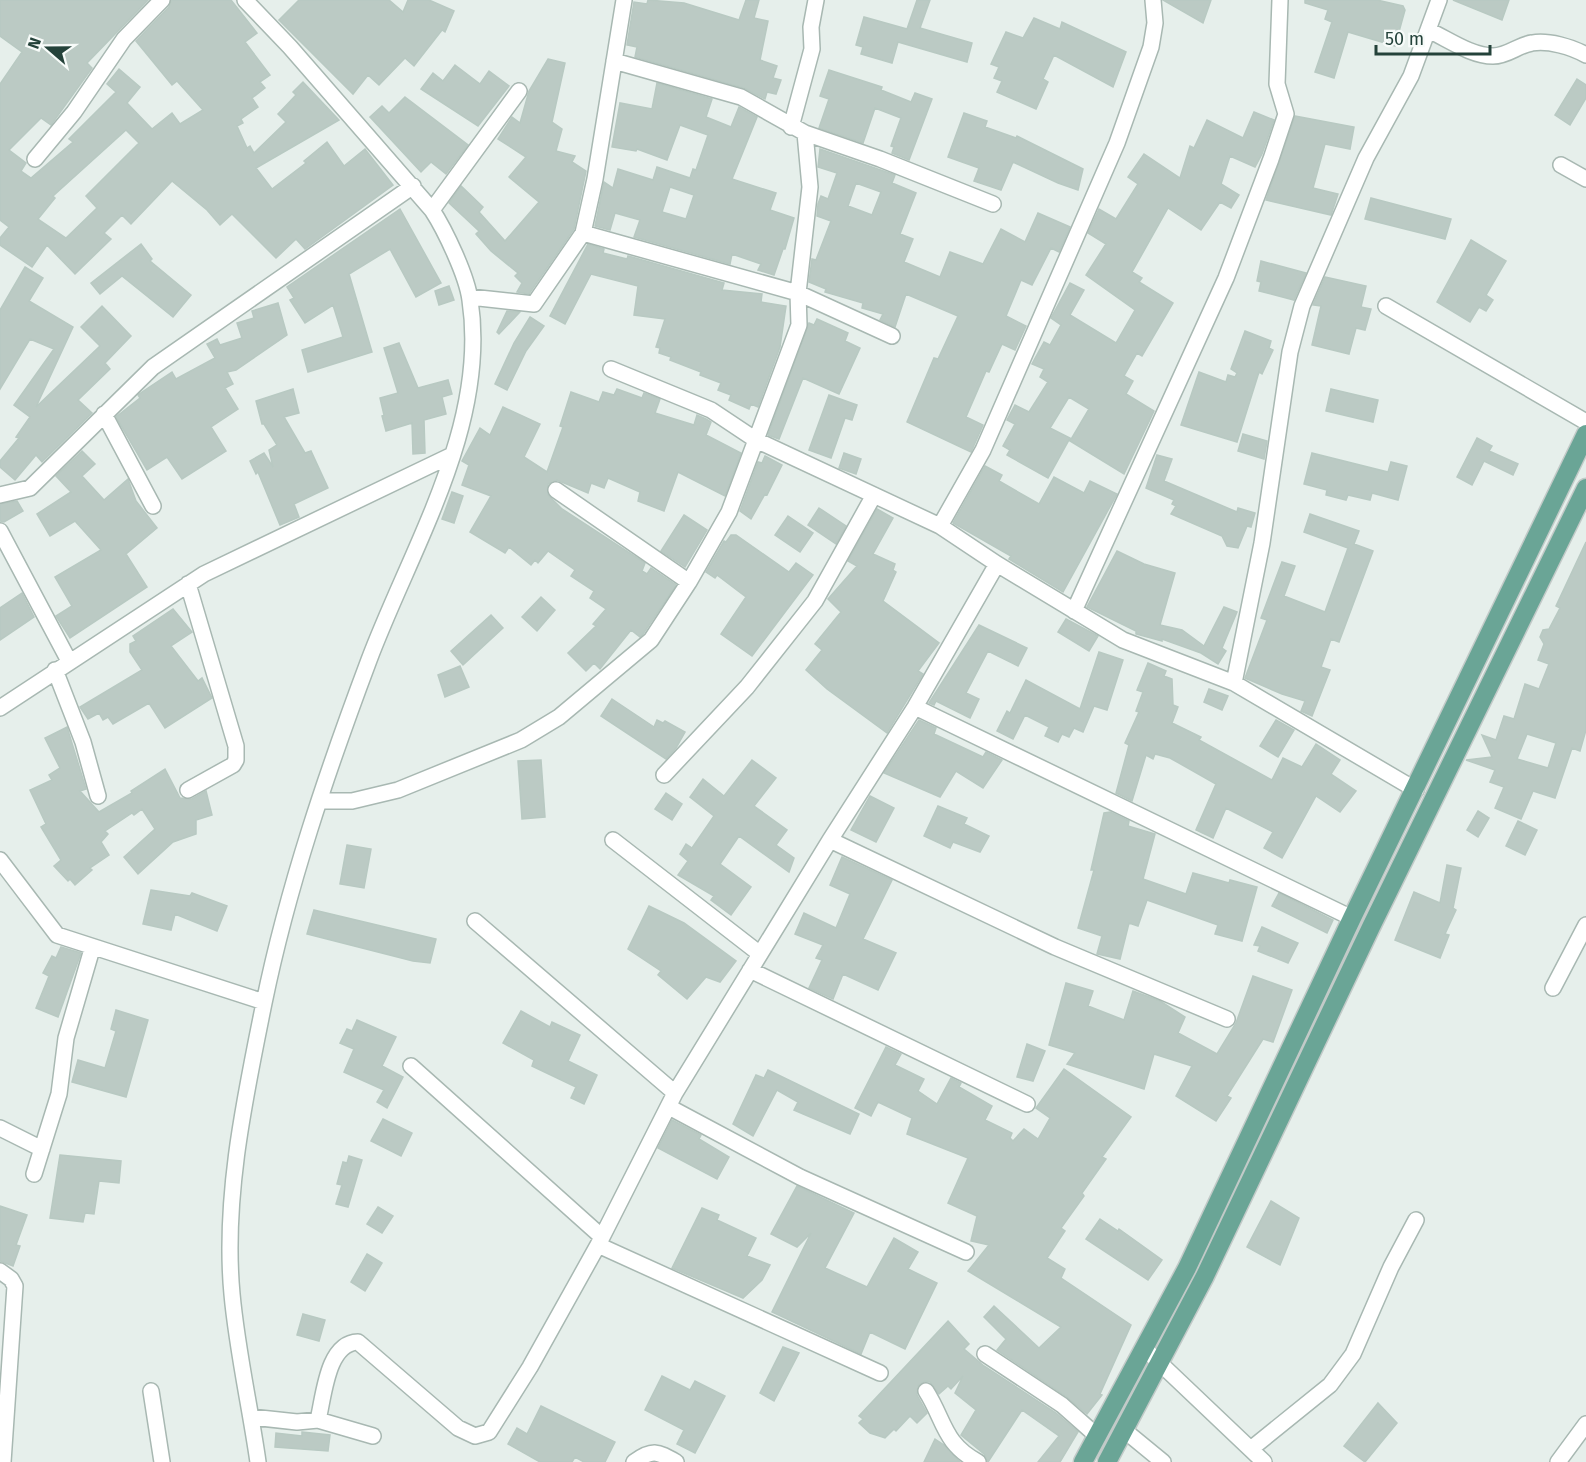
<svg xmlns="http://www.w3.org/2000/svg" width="1586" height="1462" viewBox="0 0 1586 1462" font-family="'Fira Sans',sans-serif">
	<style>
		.building { fill: #bbcac4; stroke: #b8c9c2; stroke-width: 1.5; fill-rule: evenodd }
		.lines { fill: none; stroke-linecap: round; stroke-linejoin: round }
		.minor-casing { stroke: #a8b8b2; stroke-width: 18 }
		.major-casing { stroke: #c2cac8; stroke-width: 21 }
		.minor { stroke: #fff; stroke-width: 15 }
		.major { stroke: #6aa596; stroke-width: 18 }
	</style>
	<rect width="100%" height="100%" fill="#e6efeb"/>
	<path class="building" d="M0 0H148L87 63 92 68 51 125 41 118 9 150 26 163 21 171 31 178 73 142 69 139 116 92 107 84 119 69 140 87 127 103 152 129 172 113 180 124 203 110 177 81 172 85 136 41 169 7 171 0H231L257 33 245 42 270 75 260 82 265 88 252 98 258 107 241 119 243 123 237 126 247 148 250 146 254 153 286 122 278 114 296 95 293 92 303 82 339 120 256 168 272 189 306 163 304 161 327 142 344 166 365 149 393 185 305 249 296 239 276 258 232 214 220 225 207 210 172 181 131 224 122 215 104 233 111 239 75 274 47 245 32 267 0 245V238L9 227 0 220V84L22 52 0 36ZM126 130 139 143 86 196 97 208 66 238 38 219 55 198 53 196Z
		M299 0H389L403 12 408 0H429L454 11 445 32 442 30 414 66 405 58 379 85 368 75 353 94 279 20Z
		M648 0 684 3 739 20 746 0H759L754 18 768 21 760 60 777 66 773 78 781 80 776 94 767 92 765 99 744 88 635 57 637 47 627 45 634 2 647 4Z
		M917 0H930L920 28 972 43 967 62 898 42 892 63 861 54 863 47 856 45 864 17 907 29Z
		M1163 0H1211L1203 23Z
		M1305 0H1377L1403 6 1405 10 1395 46 1348 32 1334 78 1315 72 1332 22 1325 19 1328 10 1305 3Z
		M1453 0H1509L1502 20Z
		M1034 18 1060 29 1062 22 1126 52 1113 87 1054 55 1043 79 1048 82 1036 109 997 92 1002 81 994 78 999 67 991 64 1006 32 1023 38Z
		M548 59 565 63 552 122 562 129 556 151 575 156 572 162 586 171 574 229 529 294 517 292 522 283 515 276 518 273 491 251 476 234 479 231 449 203 461 186 483 207 479 212 505 241 539 202 509 177 526 157 498 139 512 117 520 123 529 91Z
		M455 65 480 84 489 71 509 86 478 126 421 89 433 73 443 81Z
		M829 70 882 87 881 90 911 102 915 93 932 99 909 160 892 153 894 147 891 146 901 118 875 108 863 143 819 128 829 99 820 96Z
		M1577 79 1586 85V98L1570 125 1555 115Z
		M657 83 712 99 706 117 731 127 739 107 757 117 732 179 776 193 770 210 794 218 785 249H783L774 275 758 270 761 264 732 254 730 264 634 237 640 220 615 213 610 230 595 226 604 182 613 188 618 169 653 180 657 167 690 178 693 169 696 170 708 135 680 125 667 160 637 149 636 151 612 147 620 103 652 109ZM670 187 694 195 686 219 662 212Z
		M405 97 468 145 446 174 431 162 421 172 370 117 382 106 389 113Z
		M1254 112 1274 120 1262 154 1255 167 1230 156 1221 184 1239 195 1231 208 1220 202 1201 230 1168 208 1132 272 1142 278 1139 282 1173 303 1142 356 1137 353 1124 376 1133 381 1126 394 1154 411 1124 474 1070 441 1089 409 1069 397 1050 428 1070 438 1048 478 1007 455 1010 450 1003 446 1015 424 1007 420 1015 405 1029 412 1048 382 1040 377 1044 369 1032 364 1044 342 1050 345 1061 325 1051 318 1070 283 1084 290 1070 315 1116 343 1135 310 1086 275 1106 244 1088 233 1099 209 1116 219 1138 184 1128 177 1144 154 1180 178 1190 146 1194 148 1207 120 1243 138Z
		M964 113 987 121 985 127 1016 138 1017 136 1083 169 1078 190 1058 183 1013 162 1001 190 974 181 979 168 948 157Z
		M1295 116 1354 127 1350 149 1325 144 1313 188 1338 194 1331 215 1266 200Z
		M820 149 895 175 892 183 916 193 900 234 913 239 904 262 940 277 950 252 983 264 1001 229 1025 242 1038 213 1070 227 1059 252 1051 248 1032 285 1021 280 1006 316 1026 326 1015 350 1002 344 989 372 986 371 966 417 983 425 971 452 907 422 934 358 938 359 958 316 906 294 895 327 880 320 883 314 862 308 863 303 825 292 826 289 809 282 812 259 816 260 831 221 817 216 818 204 821 196 828 199 837 173 818 167ZM856 183 881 192 872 215 848 206Z
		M1371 198 1451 219 1445 239 1365 219Z
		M400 209 441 283 416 297 390 249 349 274 372 352 308 372 302 350 343 337 333 305 305 323 290 300 294 298 287 287Z
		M1471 240 1506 261 1486 295 1493 300 1486 311 1479 307 1470 322 1437 302Z
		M141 244 152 259 150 261 191 295 173 317 122 276 100 294 91 283Z
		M588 244 604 249 603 253 627 259 628 256 724 283 722 290 762 294 761 302 786 306 780 347 758 407 751 404 749 409 729 400 731 395 718 390 721 383 700 375 701 372 670 360 671 357 659 353 660 348 656 347 665 319 634 315 638 286 591 274 565 324 550 316Z
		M1261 261 1306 273 1294 300 1259 291 1261 282 1257 281Z
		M25 267 43 278 29 301 73 327 36 407 100 346 81 327 102 306 131 336 105 363 110 369 78 400 92 413 42 462 36 455 15 480 0 467V461L19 438 16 437 30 417 14 405 54 349 30 339 0 389V310Z
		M1325 277 1366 286 1361 307 1371 309 1365 330 1356 328 1349 354 1312 345 1321 306 1313 305Z
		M449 286 454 300 439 305 435 291Z
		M278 303 287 335 236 370 227 372 233 384 225 388 238 409 211 427 226 451 182 479 167 457 147 470 116 417 140 398 138 395 142 392 172 372 176 379 215 358 207 344 217 339 220 345 242 338 237 323 254 318 252 311Z
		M507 311 520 312 499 334 497 332Z
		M530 317 544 326 526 351 507 390 495 384 514 343Z
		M817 319 848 333 845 341 860 348 839 394 803 378 779 439 768 435 809 323 814 325Z
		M1245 331 1271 341 1269 348 1273 350 1262 374 1259 372 1237 442 1181 425 1199 372 1226 382 1228 375 1235 377 1237 373 1231 369Z
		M399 343 418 388 448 380 452 394 442 397 446 414 424 420 425 453 413 454 412 423 386 431 382 416 384 415 380 398 398 393 384 348Z
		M293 389 299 413 284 417 305 453 311 451 328 488 294 504 299 517 280 525 258 472 256 474 250 461 264 453 273 467 269 450 277 445 264 424H262L256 401Z
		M617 389 642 398 644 393 660 399 655 413 694 425 697 415 706 419 711 422 706 435 741 453 725 496 678 472 664 511 638 501 640 492 608 478 604 488 591 483 588 493 557 480 548 484V495L562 509 645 563 642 571 647 574 651 568 676 585 643 634 640 637 631 630 600 669 594 663 586 671 568 653 596 626 593 624 606 609 590 598 594 591 571 576 575 570 548 551 538 563 535 560 531 565 509 547 505 553 470 532 491 496 462 485 469 465 462 461 480 428 490 435 503 407 540 424 524 457 547 472 563 427 560 426 571 392 599 402 603 392 614 395Z
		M1331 389 1378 400 1373 422 1326 411Z
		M829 395 857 405 852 420 845 418 831 458 809 450Z
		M1243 434 1267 441 1264 459 1238 451Z
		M1477 438 1492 446 1489 451 1518 464 1513 475 1484 461 1472 485 1457 477Z
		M82 451 95 464 82 476 104 500 128 479 136 501 157 528 126 554 147 587 70 638 56 616 72 606 55 577 101 550 75 521 50 536 37 514 71 492 56 476Z
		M844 453 861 459 856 474 839 468Z
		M1312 453 1388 472 1391 462 1407 466 1398 500 1372 493 1370 500 1348 495 1346 500 1326 495 1327 490 1304 484Z
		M1157 455 1172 459 1164 481 1237 512 1238 508 1255 513 1251 527 1247 526 1238 548 1227 546 1222 536 1171 514 1176 506 1172 504 1174 500 1146 488Z
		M765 456 782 465 767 495 765 494 751 519 740 511 758 462 762 463Z
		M985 466 1002 475 999 481 1039 504 1054 477 1084 493 1090 481 1117 494 1063 592 1009 559 1011 556 953 523Z
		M452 492 463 496 454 523 442 519Z
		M17 501 23 511 4 522 0 521V504Z
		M819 508 846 526 836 544 808 525Z
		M877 509 893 518 873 554 895 564 893 570 896 572 883 601 939 643 918 671 923 674 887 733 827 689 806 670 822 650 815 644 841 612 828 599 857 566 848 561Z
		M1310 514 1359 531 1354 544 1373 551 1339 642 1331 639 1321 667 1330 670 1312 716 1301 711 1305 701 1282 694 1245 678 1267 620 1261 618 1282 562 1295 566 1284 596 1325 612 1348 548 1304 532Z
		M684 515 707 530 685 567 661 551Z
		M788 516 813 533 800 552 775 535Z
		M731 535H736L789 572 796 563 813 575 752 656 721 634 746 597 717 575 715 578 706 572 724 541 726 542Z
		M1586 542V730L1580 751 1572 748 1555 798 1533 791 1521 819 1495 808 1504 787 1490 782 1495 770 1466 760 1492 757 1482 735 1496 740 1504 716 1514 719 1525 684 1539 689 1549 664 1538 660 1544 644 1540 637 1543 630 1549 629 1560 608 1556 606ZM1527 734 1556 743 1548 768 1517 759Z
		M1117 551 1144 564 1175 573 1160 625 1182 630 1204 646 1224 607 1237 612 1222 648 1226 651 1218 664 1201 653 1162 639V641L1136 634V631L1087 607Z
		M22 593 34 617 0 640V608Z
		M541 597 555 610 537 631 522 617Z
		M173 609 192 632 171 646 198 681 202 678 212 698 165 728 149 703 113 724 108 717 103 720 99 713 88 719 80 707 142 670 130 652V644L136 641 133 636Z
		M491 615 503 628 463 665 451 651Z
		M1066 619 1098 636 1089 651 1058 632Z
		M979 625 1027 648 1018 666 988 651 966 693 979 699 970 718 936 701 934 705 929 703Z
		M1099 652 1123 660 1107 710 1094 706 1083 732 1074 728 1069 737 1062 734 1058 742 1045 736 1049 727 1025 715 1013 739 997 731 1007 711 1010 713 1026 680 1080 709Z
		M1148 663 1166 671 1164 676 1172 679 1173 705 1178 707 1172 723 1201 737 1199 740 1272 780 1283 758 1302 767 1316 744 1340 760 1331 774 1356 791 1340 812 1316 796 1282 858 1264 848 1273 832 1226 808 1213 838 1196 830 1216 784 1170 758 1155 754 1153 759 1146 755 1132 801 1116 793 1129 745 1125 743 1139 712 1136 711 1143 692 1137 690Z
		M460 666 469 687 445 697 438 675Z
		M1209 689 1228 696 1222 710 1204 702Z
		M612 699 654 727 657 720 663 723 665 721 685 732 676 748 666 759 601 716Z
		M919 720 936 728 934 734 983 757 986 752 1002 760 983 788 956 771 940 797 884 773Z
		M1276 720 1294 730 1278 757 1260 746Z
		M67 727 86 789 80 791 99 812 132 793 131 791 165 769 180 798 192 799 206 791 212 815 196 820V834L173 842 138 874 124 857 155 829 142 809 134 815 132 813 105 831 108 834 101 842 109 855 90 868 92 870 75 885 70 879 68 881 54 866 61 860 41 827 46 824 30 790 52 780 49 775 60 768 45 738Z
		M541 760 545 817 522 819 518 761Z
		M752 760 776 778 754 806 787 830 776 845 794 858 789 872 739 836 720 864 751 887 731 915 711 900 714 896 678 875 688 861 680 854 686 844 692 848 714 816 690 797 703 779 724 796Z
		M666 793 682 804 672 820 655 809Z
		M870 796 894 808 876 842 851 830Z
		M938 806 967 818 964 824 989 836 980 852 953 842 950 848 924 836Z
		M1478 811 1489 818 1478 837 1467 830Z
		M1110 812 1129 821 1128 826 1155 834 1143 879 1186 894 1193 873 1229 883 1230 880 1257 887 1242 941 1215 934 1218 925 1147 900 1138 926 1129 923 1120 959 1097 954 1102 936 1078 928 1094 870H1091L1104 813Z
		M1518 821 1537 830 1525 855 1506 846Z
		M347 845 371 849 364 888 340 884Z
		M842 857 892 880 863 939 896 953 878 990 843 974 833 999 809 988 822 960 816 958 823 945 795 934 804 913 836 928 850 894 830 885Z
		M1447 865 1461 868 1453 908 1456 910 1445 934 1449 935 1440 958 1395 940 1414 892 1440 903Z
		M151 890 190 896 192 893 227 906 217 931 175 914 171 930 143 924Z
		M1279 893 1333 920 1327 933 1272 906Z
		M649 906 684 923 736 961 720 982 706 977 687 999 658 975 661 971 628 949Z
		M314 910 436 939 430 963 413 961 307 934Z
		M1262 927 1298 943 1288 963 1258 951 1260 946 1254 945Z
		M61 947 81 953 58 1017 36 1008 49 976 43 973 52 956 56 958Z
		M1253 976 1292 990 1273 1042 1263 1039 1227 1096 1231 1098 1216 1121 1176 1096 1192 1066 1154 1054 1144 1089 1067 1064 1075 1053 1049 1045 1066 983 1093 991 1088 1006 1124 1020 1133 991 1160 1001 1185 1017 1178 1033 1217 1054 1236 1023Z
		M116 1010 148 1020 126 1097 72 1082 78 1060 105 1068 116 1031 111 1029Z
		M521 1011 550 1027 552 1022 580 1035 568 1061 597 1075 584 1104 571 1098 576 1087 532 1066 534 1060 503 1043Z
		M357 1020 396 1037 382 1066 403 1077 387 1108 377 1102 384 1090 344 1072 354 1049 340 1043 347 1029 352 1031Z
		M1027 1044 1045 1051 1033 1081 1017 1077Z
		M886 1047 901 1054 895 1065 924 1079 918 1091 937 1104 951 1078 961 1083 959 1087 992 1106 985 1120 1012 1133 1010 1138 1013 1141 1024 1129 1038 1139 1050 1118 1036 1108 1064 1069 1131 1117 1102 1157 1106 1159 1082 1193 1084 1196 1061 1228 1065 1231 1047 1258 1065 1269 1061 1278 1131 1325 1100 1394 1102 1395 1087 1414 1067 1397 997 1350 1006 1339 984 1317 994 1306 1039 1348 1061 1327 968 1271 989 1245 971 1241 977 1216 948 1203 968 1158 907 1134 912 1118 878 1102 871 1116 855 1108Z
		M768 1070 859 1114 850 1134 794 1110 798 1102 777 1090 753 1136 733 1124 756 1075 764 1078Z
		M383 1119 412 1133 401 1156 371 1141Z
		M672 1120 701 1135 699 1139 729 1157 717 1179 658 1148Z
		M60 1155 121 1161 119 1183 99 1181 94 1214 85 1213 83 1222 50 1218Z
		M349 1156 362 1160 348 1207 336 1204 342 1185 337 1184 343 1162 347 1163Z
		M797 1186 854 1213 825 1268 867 1287 894 1238 918 1252 908 1269 937 1283 905 1349 870 1332 861 1354 772 1312 811 1233 797 1247 771 1234Z
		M1271 1201 1299 1218 1280 1265 1247 1247Z
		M0 1206 27 1215 16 1245 20 1246 13 1266 0 1261Z
		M378 1207 393 1216 382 1233 367 1224Z
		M702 1208 719 1215 717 1220 756 1238 747 1256 770 1265 762 1280 743 1298 672 1268Z
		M1100 1219 1118 1231 1119 1229 1162 1260 1148 1280 1086 1239Z
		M367 1254 382 1263 365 1291 351 1282Z
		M303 1314 325 1320 319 1341 297 1335Z
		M948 1321 969 1344 964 1349 984 1366 1056 1413 1078 1432 1060 1462H1038L1059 1436 1022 1410 988 1462 984 1454 961 1435 976 1410 955 1393 963 1376 951 1389 948 1386 939 1394 930 1382 925 1381 918 1386 917 1395 927 1413 917 1423 910 1416 896 1431 894 1429 885 1438 870 1433 859 1423 863 1419 859 1416Z
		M783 1347 799 1353 774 1401 760 1393Z
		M662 1376 690 1390 695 1381 725 1396 695 1453 677 1444 684 1430 645 1410Z
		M1378 1403 1397 1423 1365 1462 1344 1446Z
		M541 1406 615 1442 605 1462H584L575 1457 572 1462H540L508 1444 517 1428 527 1434Z
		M302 1432 330 1435 328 1451 275 1447 276 1433 302 1436Z
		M935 1439 944 1445 960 1462H924Z"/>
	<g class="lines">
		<g class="minor-casing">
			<path id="minor" d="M245 0 290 47 432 210C445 230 467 276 470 300 489 425 411 548 369 660 327 772 288 886 264 1003 245 1097 223 1198 232 1294 237 1350 250 1406 258 1462
				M1428 30C1448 39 1471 56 1493 56 1508 56 1518 45 1532 43 1548 40 1572 47 1586 55
				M791 127 812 49 811 27 816 0
				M805 133 880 159 993 204
				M35 159 74 112 124 39 162 0
				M1561 165 1586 179
				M432 210 519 91
				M583 233 798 293 892 336
				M470 297 534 304 583 233 595 179 624 0
				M1386 306 1586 422
				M611 369 711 410 756 440 940 526 997 564 1123 640 1234 683 1416 790
				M104 414 153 506
				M556 490 689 582
				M0 495 30 488 153 367 413 186
				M940 526 983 450 1117 143 1151 47 1155 23 1153 0
				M0 531 69 661
				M1074 611 1226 278 1271 159 1286 114 1277 84 1280 0
				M55 670 83 742 98 796
				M1234 683 1262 543 1290 352 1302 306 1366 158 1411 76 1439 0
				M915 707 1352 918
				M0 708 204 574 452 455
				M664 775 747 687 815 601 874 495
				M188 790 233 765 236 760V746L188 584
				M319 801H352L398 790 521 740 559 717 651 640 689 582 729 512 799 325 798 293 810 187 805 133 741 97 614 61
				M613 840 760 954
				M830 840 1055 947 1227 1019
				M0 860 57 935 264 1002
				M475 921 675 1093
				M750 970 1027 1104
				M1553 988 1586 925
				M411 1066 602 1237
				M669 1107 800 1177 966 1252
				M0 1128 42 1149
				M34 1174 59 1094 66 1038 92 949
				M598 1245 880 1373
				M0 1271 11 1279 15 1286 3 1462
				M1144 1348 1264 1462
				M985 1354 1062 1405 1097 1436
				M151 1391 162 1462
				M926 1391C945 1421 943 1443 978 1462
				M251 1417 297 1422 318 1420 373 1436
				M318 1420C324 1396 327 1343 358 1342L458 1428 475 1436 489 1432 530 1367 598 1245 675 1093 830 840 915 707 997 564
				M1124 1430 1163 1462
				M1252 1448 1330 1385 1353 1354 1391 1267 1416 1220
				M634 1462C652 1449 657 1451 676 1462
				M1558 1462 1586 1424"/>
		</g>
		<g class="major-casing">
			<path id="major" d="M1083 1462 1187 1268 1352 918 1586 434
				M1107 1462 1205 1276 1371 927 1586 488"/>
		</g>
		<use href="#minor" class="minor"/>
		<use href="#major" class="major"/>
	</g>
	<g transform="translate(48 48) rotate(290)" stroke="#f7fbf9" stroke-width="4.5" paint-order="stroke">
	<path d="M0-4.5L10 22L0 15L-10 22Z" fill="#24423a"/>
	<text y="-9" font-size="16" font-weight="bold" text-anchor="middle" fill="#24423a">N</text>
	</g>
	<path d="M1376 45v9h114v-9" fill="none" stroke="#24423a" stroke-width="3"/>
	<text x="1385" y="45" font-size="18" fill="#24423a" stroke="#f7fbf9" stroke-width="4.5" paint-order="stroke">50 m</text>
</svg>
